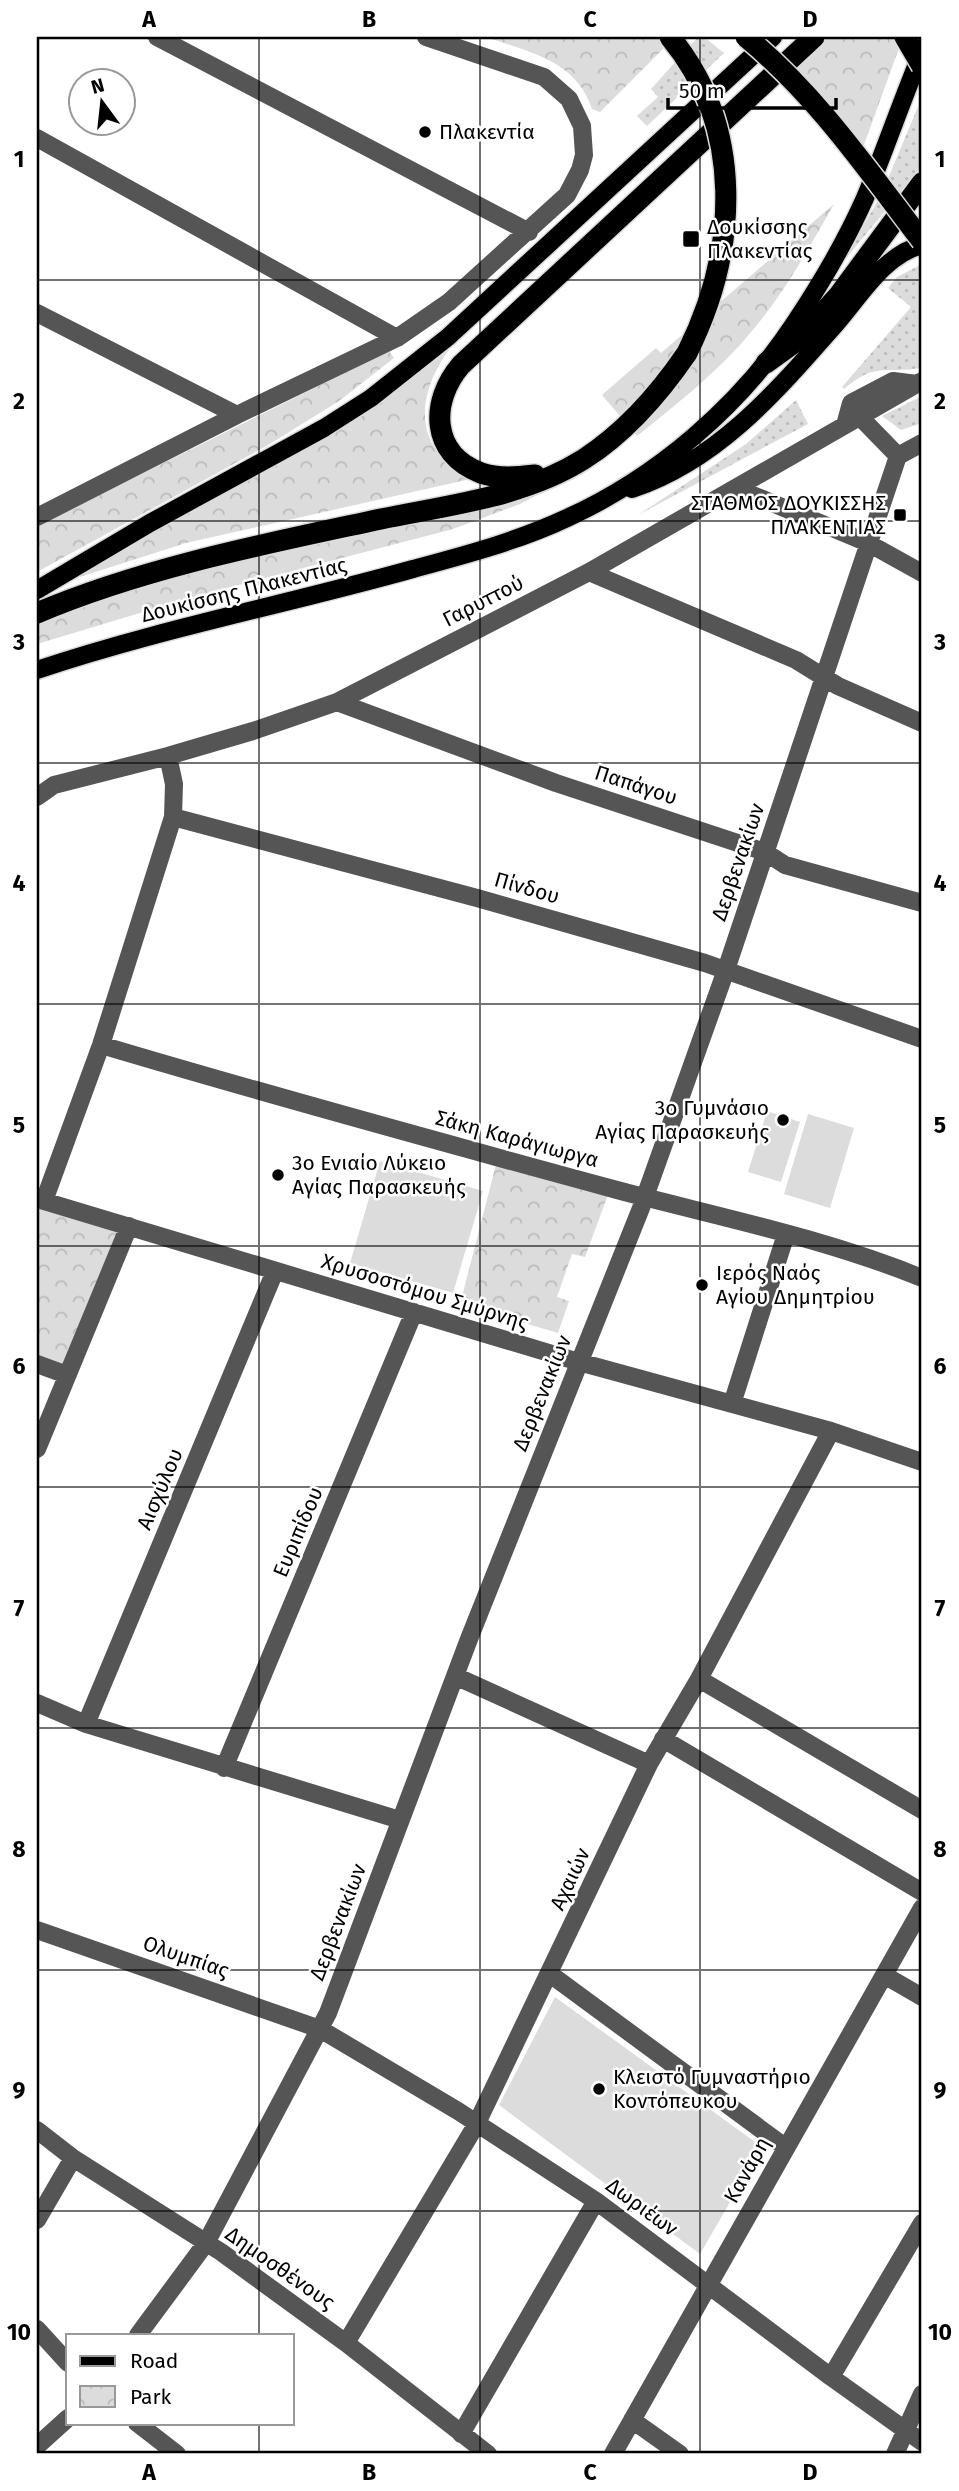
<svg xmlns="http://www.w3.org/2000/svg" width="959" height="2491" viewBox="0 0 959 2491" font-family="'Fira Sans',sans-serif">
	<style>
		.grass { fill: url(#grass-dots) }
		.park { fill: url(#park-crowns) }
		.garden { fill: #dcdcdc }
		.lines { fill: none; stroke-linecap: round; stroke-linejoin: round }
		.major-casing { stroke: #dbdbdb; stroke-width: 21 }
		.highway-casing { stroke: #dbdbdb; stroke-width: 24 }
		.minor { stroke: #555; stroke-width: 18 }
		.major { stroke: #000; stroke-width: 18 }
		.highway { stroke: #000; stroke-width: 21 }
		.highway-bridge-casing { stroke: #dbdbdb; stroke-width: 24; stroke-linecap: butt }
		.highway-bridge { stroke: #000; stroke-width: 21 }
		.grid { fill: none; stroke: #000; stroke-width: 2; stroke-opacity: 0.55 }
		.poi-dot { fill: #000; stroke: #fff; stroke-width: 2.5 }
		.labels { text-anchor: middle; stroke-width: 5; stroke-linejoin: round; paint-order: stroke }
		.poi-label { font-size: 21px; fill: #000; stroke: #fff; text-anchor: start }
		.street-label { font-size: 21px; fill: #000; stroke: #fff }
		.neatline { fill: none; stroke: #000; stroke-width: 2.5 }
		.grid-label { font-size: 23px; text-anchor: middle; font-weight: bold; fill: #000 }
	</style>
	<defs>
		<pattern id="grass-dots" width="8" height="8" patternUnits="userSpaceOnUse" patternTransform="scale(1.75)"><rect width="8" height="8" fill="#dcdcdc"/><path d="M2 2h.1M6 6h.1" fill="none" stroke="#bbb" stroke-width="1.8" stroke-linecap="round"/></pattern>
		<pattern id="park-crowns" width="20" height="18" patternUnits="userSpaceOnUse" patternTransform="scale(1.75)"><rect width="20" height="18" fill="#dcdcdc"/><path d="M2 6a3 3 0 1 1 6 0M12 15a3 3 0 1 1 6 0" fill="none" stroke="#bbb"/></pattern>
	</defs>
	<rect width="100%" height="100%" fill="#fff"/>
	<path class="grass" d="M698 37H704L724 53 647 126 637 116 658 97 651 89Z
		M922 97V166L843 262 882 193Z
		M922 264V368C886 374 876 361 844 389L842 387 911 307 888 288 897 277Z
		M922 396V423L901 430 882 416Z
		M796 400 808 424 638 515 746 444Z"/>
	<path class="park" d="M486 37H675L600 112 592 109C577 61 529 52 486 37Z
		M822 37H903L861 153 793 64Z
		M834 204C809 248 785 292 752 331 719 371 678 403 637 436L602 395 656 348 661 353Z
		M449 350C425 382 411 430 446 461 454 468 466 472 475 478L186 543 64 582 362 416Z
		M389 351 394 358 339 401 270 444 37 572V526Z
		M570 478 520 504 453 529 193 597 37 644V616L72 602Z
		M497 1161 609 1192 585 1257 572 1254 557 1297 569 1301 558 1333 460 1304Z
		M37 1207 119 1230 63 1366 37 1356Z"/>
	<path class="garden" d="M767 1111 800 1122 781 1182 748 1172Z
		M808 1114 854 1128 830 1208 784 1194Z
		M380 1161 483 1191 453 1293 350 1263Z
		M555 1997 762 2147 700 2254 499 2105Z"/>
	<g class="lines">
		<g class="major-casing">
			<path id="major" d="M632 489C717 461 776 392 834 326 860 297 883 255 922 245
				M37 590 150 523 324 428 371 398 448 337 773 37
				M37 670C159 629 288 604 413 569 465 555 518 541 567 518 657 477 739 407 794 324 820 285 846 241 865 198 885 150 902 100 922 52"/>
		</g>
		<g class="highway-casing">
			<path id="highway" d="M766 363 798 340 839 295 922 183
				M535 475C518 477 498 479 481 473 430 454 430 401 461 365L814 37
				M37 613C146 567 265 544 381 519 449 505 524 497 584 459 626 432 659 394 687 353"/>
		</g>
		<path class="minor" d="M157 37 529 232
			M37 138 397 338
			M37 313 237 415
			M860 417 898 456
			M845 425 851 403 893 381 917 384
			M736 488 868 543 922 573
			M37 517 237 415 397 338 449 302 567 195 580 170 584 155 582 126 569 99 544 77 426 37
			M589 572 796 660 838 686 922 723
			M337 702 556 783 765 852 785 865 922 903
			M168 756 174 784 173 817 477 898 705 963 922 1039
			M37 797 54 785 168 756 253 731 337 702 589 572 922 381
			M101 1045C272 1096 444 1143 617 1190 719 1217 824 1238 922 1278
			M37 1199 579 1362 831 1431 922 1462
			M44 1201 101 1045 173 817
			M37 1364 67 1375
			M732 1404 786 1234
			M37 1449 129 1226
			M455 1676 649 1764
			M699 1679 922 1810
			M37 1703 86 1724 400 1820
			M86 1724 275 1271
			M663 1739 922 1892
			M224 1768 414 1312
			M37 1930 320 2029 458 2111 596 2201 831 2377 922 2442
			M550 1974 785 2147
			M884 1975 922 1997
			M37 2130 73 2158 221 2252 346 2343 488 2454
			M37 2220 73 2158
			M37 2329 68 2363
			M138 2335 206 2243 328 2013 469 1639 641 1208 726 970 898 456 922 443
			M346 2343 476 2125 649 1764 699 1679 831 1431
			M831 2377 922 2223
			M632 2420 680 2454
			M137 2423 177 2454
			M461 2434 596 2201
			M37 2446 68 2418
			M613 2454 922 1908
			M895 2454 922 2394"/>
		<use href="#major" class="major"/>
		<use href="#highway" class="highway"/>
		<g class="highway-bridge-casing">
			<path id="highway-bridge" d="M670 37C745 128 738 251 687 353
				M746 37C817 96 867 169 922 241
				M905 37 922 66"/>
		</g>
		<use href="#highway-bridge" class="highway-bridge"/>
	</g>
	<path class="grid" d="M259 37V2335M480 37V2454M700 37V2454M37 280H922M37 521H922M37 763H922M37 1004H922M37 1246H922M37 1487H922M37 1728H922M37 1970H922M37 2211H922M259 2423V2454"/>
	<g class="poi-dot">
		<circle cx="425" cy="132" r="7"/>
		<rect x="682" y="230" width="18" height="18" rx="3.5"/>
		<rect x="893" y="508" width="14" height="14" rx="3.5"/>
		<circle cx="783" cy="1120" r="7"/>
		<circle cx="278" cy="1175" r="7"/>
		<circle cx="702" cy="1285" r="7"/>
		<circle cx="599" cy="2089" r="7"/>
	</g>
	<g class="labels">
		<g class="poi-label">
			<text x="439" y="139">Πλακεντία</text>
			<text x="707" y="234">Δουκίσσης<tspan x="707" dy="24">Πλακεντίας</tspan></text>
			<text x="886" y="510" text-anchor="end">ΣΤΑΘΜΟΣ ΔΟΥΚΙΣΣΗΣ<tspan x="886" dy="24">ΠΛΑΚΕΝΤΙΑΣ</tspan></text>
			<text x="769" y="1115" text-anchor="end">3ο Γυμνάσιο<tspan x="769" dy="24">Αγίας Παρασκευής</tspan></text>
			<text x="292" y="1170">3ο Ενιαίο Λύκειο<tspan x="292" dy="24">Αγίας Παρασκευής</tspan></text>
			<text x="716" y="1280">Ιερός Ναός<tspan x="716" dy="24">Αγίου Δημητρίου</tspan></text>
			<text x="613" y="2084">Κλειστό Γυμναστήριο<tspan x="613" dy="24">Κοντόπευκου</tspan></text>
		</g>
		<g class="street-label">
			<text transform="translate(244 590) rotate(-14)" y="7">Δουκίσσης Πλακεντίας</text>
			<text transform="translate(483 601) rotate(-27)" y="7">Γαρυττού</text>
			<text transform="translate(636 785) rotate(18)" y="7">Παπάγου</text>
			<text transform="translate(738 862) rotate(-71)" y="7">Δερβενακίων</text>
			<text transform="translate(527 888) rotate(16)" y="7">Πίνδου</text>
			<text transform="translate(517 1139) rotate(15)" y="7">Σάκη Καράγιωργα</text>
			<text transform="translate(425 1292) rotate(17)" y="7">Χρυσοστόμου Σμύρνης</text>
			<text transform="translate(542 1393) rotate(-68)" y="7">Δερβενακίων</text>
			<text transform="translate(160 1489) rotate(-67)" y="7">Αισχύλου</text>
			<text transform="translate(298 1532) rotate(-67)" y="7">Ευριπίδου</text>
			<text transform="translate(570 1879) rotate(-65)" y="7">Αχαιών</text>
			<text transform="translate(338 1922) rotate(-69)" y="7">Δερβενακίων</text>
			<text transform="translate(186 1957) rotate(19)" y="7">Ολυμπίας</text>
			<text transform="translate(747 2170) rotate(-61)" y="7">Κανάρη</text>
			<text transform="translate(642 2207) rotate(36)" y="7">Δωριέων</text>
			<text transform="translate(280 2268) rotate(35)" y="7">Δημοσθένους</text>
		</g>
	</g>
	<rect width="959" height="2491" fill="none" stroke="#ffffff" stroke-width="77"/>
	<rect x="66" y="2334" width="228" height="91" fill="#ffffff" stroke="#999999" stroke-width="2"/>
	<rect x="80" y="2356" width="35" height="10" fill="#000000" stroke="#999999" stroke-width="2"/>
	<text x="130" y="2368" font-size="21" fill="#000000">Road</text>
	<rect x="80" y="2386" width="35" height="21" fill="url(#park-crowns)" stroke="#999999" stroke-width="2"/>
	<text x="130" y="2404" font-size="21" fill="#000000">Park</text>
	<g transform="translate(102 102) rotate(345)"><circle r="33" fill="#ffffff" stroke="#999999" stroke-width="2"/>
	<path d="M0-5L12 26L0 18L-12 26Z" fill="#000000"/>
	<text y="-10" font-size="19" font-weight="bold" text-anchor="middle" fill="#000000">N</text>
	</g>
	<path d="M668 98v10h168v-10" fill="none" stroke="#000000" stroke-width="3.5"/>
	<text x="679" y="98" font-size="21" fill="#000000" stroke="#ffffff" stroke-width="5" paint-order="stroke">50 m</text>
	<rect x="38" y="38" width="882" height="2414" class="neatline"/>
	<g class="grid-label">
		<text x="149" y="27">A</text>
		<text x="369" y="27">B</text>
		<text x="590" y="27">C</text>
		<text x="810" y="27">D</text>
		<text x="19" y="167">1</text>
		<text x="940" y="167">1</text>
		<text x="19" y="409">2</text>
		<text x="940" y="409">2</text>
		<text x="19" y="650">3</text>
		<text x="940" y="650">3</text>
		<text x="19" y="891">4</text>
		<text x="940" y="891">4</text>
		<text x="19" y="1133">5</text>
		<text x="940" y="1133">5</text>
		<text x="19" y="1374">6</text>
		<text x="940" y="1374">6</text>
		<text x="19" y="1616">7</text>
		<text x="940" y="1616">7</text>
		<text x="19" y="1857">8</text>
		<text x="940" y="1857">8</text>
		<text x="19" y="2098">9</text>
		<text x="940" y="2098">9</text>
		<text x="19" y="2340">10</text>
		<text x="940" y="2340">10</text>
		<text x="149" y="2480">A</text>
		<text x="369" y="2480">B</text>
		<text x="590" y="2480">C</text>
		<text x="810" y="2480">D</text>
	</g>
</svg>
